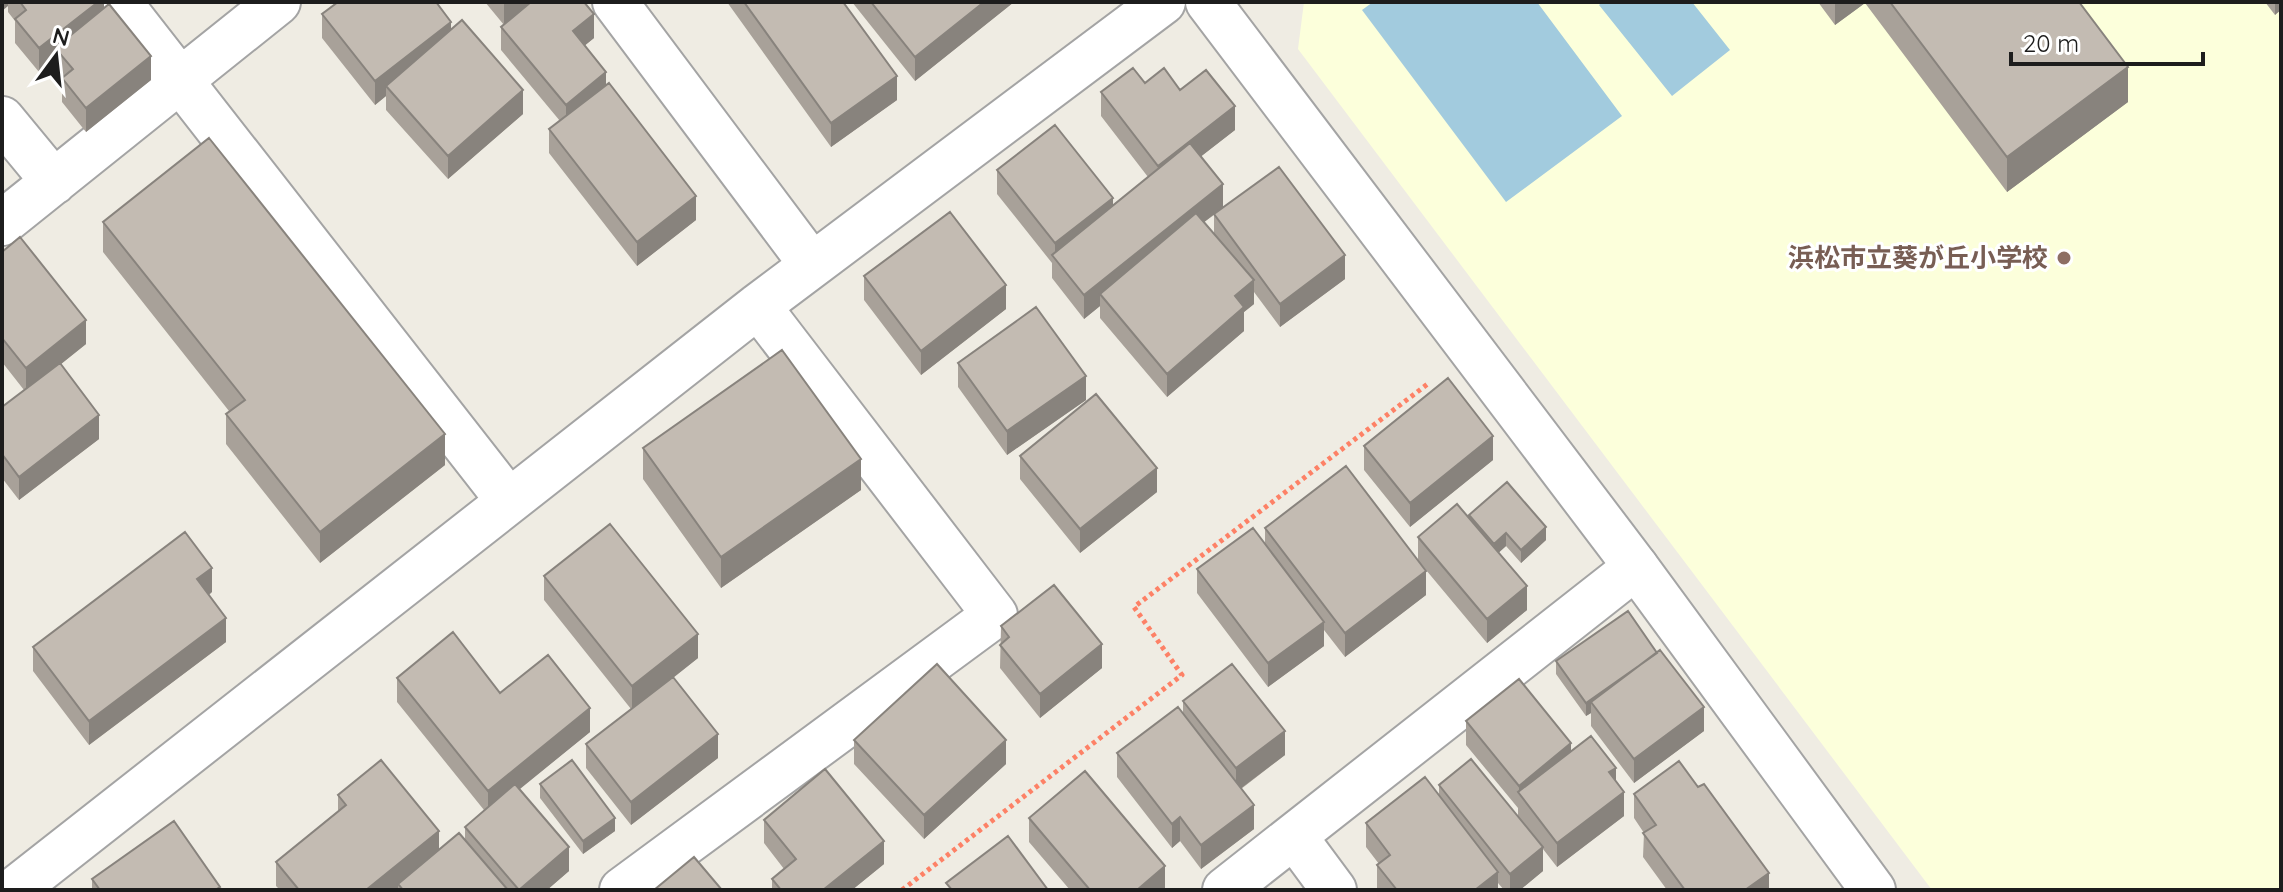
<svg xmlns="http://www.w3.org/2000/svg" width="2283" height="892" viewBox="0 0 2283 892" font-family="Quicksand,'Noto Sans JP',sans-serif">
	<style>
		.education { fill: #fcffdb }
		.water { fill: #a2cbde }
		.lines { fill: none; stroke-linecap: round; stroke-linejoin: round }
		.minor-casing { stroke: #a4a4a4; stroke-width: 48 }
		.tertiary-casing { stroke: #a4a4a4; stroke-width: 48 }
		.path { stroke: #fd8166; stroke-width: 5; stroke-dasharray: 4 4; stroke-linecap: butt }
		.minor { stroke: #fff; stroke-width: 44 }
		.tertiary { stroke: #fff; stroke-width: 44 }
		.wall { fill: #a8a199; fill-rule: evenodd }
		.shaded-wall { fill: #88837d }
		.building { fill: #c3bbb2; stroke: #88837d; stroke-width: 2 }
		.education-dot { fill: #8d6e63; stroke: #fff; stroke-width: 3 }
		.labels { text-anchor: middle; stroke-width: 6; stroke-linejoin: round; paint-order: stroke }
		.education-label { font-size: 26px; font-weight: bold; fill: #785e54; stroke: #fff; text-anchor: end }
	</style>
	<rect width="100%" height="100%" fill="#efece3"/>
	<path class="education" d="M1304 2H2281V890H1932L1298 49Z"/>
	<path class="water" d="M1373 2H1537L1622 116 1506 202 1362 10Z
		M1602 2H1692L1730 50 1672 96 1599 5Z"/>
	<g class="lines">
		<g class="minor-casing">
			<path id="minor" d="M119 2 508 500
				M615 2 812 265
				M2 119 54 182
				M2 223 278 2
				M1294 836 1334 890
				M14 890 758 306 1163 2
				M622 890 995 615 758 306
				M1225 890 1636 567"/>
		</g>
		<g class="tertiary-casing">
			<path id="tertiary" d="M1208 2 1636 567 1873 890"/>
		</g>
		<path class="path" d="M902 890 1182 675 1134 607 1429 383"/>
		<use href="#minor" class="minor"/>
		<use href="#tertiary" class="tertiary"/>
	</g>
	<path class="wall" d="M2 2H104V9L151 80 86 132 62 102V81L55 72V60L39 72 15 43V21L8 12V6Z
		M485 2H584L594 38 584 46 606 85 696 220 637 266 549 153V129L560 121 501 50V27L504 25Z
		M727 2H843L897 100 831 147Z
		M852 2H1014L915 81Z
		M1818 2H2079L2128 102 2007 192 1865 3 1835 25Z
		M2265 2H2281L2275 15Z
		M322 14 451 29 523 114 448 179 386 110V96L375 105 322 38Z
		M1145 83 1180 90 1235 130 1201 156 1223 207 1345 279 1280 327 1254 292V304L1244 312V331L1167 397 1100 318V306L1084 319 1052 278V263L997 194V170L1113 206 1148 177 1101 116V92ZM1214 215V234L1204 222Z
		M103 222 445 465 320 563 226 444V414L229 411 103 252Z
		M2 252 86 344 61 364 99 439 19 500 2 478V407L24 390 2 362Z
		M864 276 1006 309 921 375 864 300Z
		M958 363 1086 400 1007 455 958 387Z
		M1364 446 1493 460 1410 527 1364 470Z
		M643 448 861 490 721 588 643 479Z
		M1020 456 1157 492 1080 553 1020 479Z
		M1469 515 1546 540 1521 563 1506 546 1498 553 1527 610 1487 643 1421 564 1426 595 1345 657 1324 630V646L1268 687 1197 593V569L1265 544V528L1418 560V537L1469 519Z
		M544 576 698 658 673 678 718 758 631 825 586 768V744L631 709 544 600Z
		M212 592 209 595 226 642 89 745 33 671V647Z
		M1001 626 1102 668 1040 718 1000 668Z
		M1657 653 1704 731 1634 783 1591 726V713L1586 716 1556 674V661Z
		M397 678 500 693 590 732 519 789 569 871 547 890H398V888L395 890H280L276 886V862L338 811V795L439 850 465 840V827L484 810 397 702Z
		M1183 701 1285 755 1241 789 1254 829 1201 869 1180 841 1172 848 1117 777V753L1183 712Z
		M1466 721 1571 751 1616 782 1624 816 1557 867 1543 849V871L1520 890H1504L1498 883V890H1378L1377 889V865L1379 864 1366 847V823L1439 794V785L1518 816V808L1466 745Z
		M854 740 1006 764 924 839 854 764Z
		M540 784 615 831 583 854 540 798Z
		M1698 787 1769 890H1667L1643 857 1644 833 1634 818V794Z
		M1029 818 1165 890H1070L1029 842Z
		M764 820 884 864 852 890H772V879L784 869 764 843Z
		M92 879 220 890H92Z"/>
	<path class="shaded-wall" d="M2 2H8V6L2 11Z
		M98 2H104V21L55 48V60L39 72V48Z
		M504 2H532L504 25Z
		M984 2H1014L915 81V57Z
		M1835 2H1865V3L1835 25Z
		M2275 2H2281V10L2275 15Z
		M594 14V38L573 55V31Z
		M451 22V46L386 86V96L375 105V81Z
		M151 56V80L86 132V108Z
		M2128 67V102L2007 192V157Z
		M606 72V96L566 128V105Z
		M897 76V100L831 147V123Z
		M523 90V114L448 179V156Z
		M1235 106V130L1158 190V166Z
		M1223 184V207L1106 301 1100 294V306L1084 319V295Z
		M696 196V220L637 266V242Z
		M1113 198V222L1055 258V243Z
		M1345 255V279L1280 327V304Z
		M1254 280V304L1244 312V331L1167 397V374L1235 296Z
		M1006 285V309L921 375V351Z
		M86 320V344L26 392V368Z
		M1086 376V400L1007 455V431Z
		M99 415V439L19 500V477Z
		M445 434V465L320 563V532Z
		M1493 436V460L1410 527V503Z
		M861 459V490L721 588V557Z
		M1157 468V492L1080 553V529Z
		M1546 527V540L1521 563V550Z
		M1506 533V546L1494 557V544Z
		M212 568V592L197 603V579Z
		M1426 571V595L1345 657V633Z
		M1527 586V610L1487 643V619Z
		M226 618V642L89 745V721Z
		M1324 622V646L1268 687V663Z
		M698 634V658L632 710V686Z
		M1102 644V668L1040 718V694Z
		M1658 654 1591 702V713L1586 716V703Z
		M1704 707V731L1634 783V759Z
		M590 708V732L488 815V791Z
		M1285 731V755L1236 792V768Z
		M718 734V758L631 825V802Z
		M1006 740V764L924 839V815Z
		M1571 743V767L1519 793V786Z
		M1616 768V792L1609 772Z
		M1624 792V816L1557 867V843Z
		M1254 805V829L1201 869V845Z
		M1180 817V841L1172 848V824Z
		M615 818V831L583 854V841Z
		M439 831V854L398 884V888L395 890H366Z
		M884 841V864L852 890H823Z
		M569 847V871L547 890H519Z
		M1543 847V871L1520 890H1510V874Z
		M1165 866V890H1137Z
		M1498 872V890H1475Z
		M1769 873V890H1745Z"/>
	<path class="building" d="M20 2H98L39 48 15 19 26 10Z
		M338 2H436L451 22 375 81 322 14Z
		M531 2H584L594 14 573 31 606 72 566 105 501 27Z
		M744 2H843L897 76 831 123Z
		M871 2H984L915 57Z
		M1890 2H2079L2128 67 2007 157Z
		M109 4 151 56 86 108 62 78 73 69 55 48Z
		M462 20 523 90 448 156 386 86Z
		M1133 68 1145 83 1164 68 1180 90 1206 70 1235 106 1158 166 1101 92Z
		M609 83 696 196 637 242 549 129Z
		M1055 125 1113 198 1055 243 997 170Z
		M209 138 445 434 320 532 226 414 245 400 103 222Z
		M1190 143 1223 184 1084 295 1052 255Z
		M1279 167 1345 255 1280 304 1214 214Z
		M950 212 1006 285 921 351 864 276Z
		M1196 213 1254 280 1235 296 1244 307 1167 374 1100 294Z
		M20 237 86 320 26 368 2 338V252Z
		M1036 307 1086 376 1007 431 958 363Z
		M782 350 861 459 721 557 643 448Z
		M60 363 99 415 19 477 2 454V407Z
		M1448 378 1493 436 1410 503 1364 446Z
		M1096 394 1157 468 1080 529 1020 456Z
		M1346 466 1426 571 1345 633 1265 528Z
		M1507 482 1546 527 1521 550 1506 533 1494 544 1469 515Z
		M1457 504 1527 586 1487 619 1418 537Z
		M610 524 698 634 632 686 544 576Z
		M1253 528 1324 622 1268 663 1197 569Z
		M185 532 212 568 197 579 226 618 89 721 33 647Z
		M1054 585 1102 644 1040 694 1000 645 1009 637 1001 626Z
		M1628 611 1657 653 1586 703 1556 661Z
		M453 632 500 693 548 655 590 708 488 791 397 678Z
		M1660 650 1704 707 1634 759 1591 702Z
		M937 664 1006 740 924 815 854 740Z
		M1232 664 1285 731 1236 768 1183 701Z
		M673 677 718 734 631 802 586 744Z
		M1519 679 1571 743 1519 786 1466 721Z
		M1178 707 1254 805 1201 845 1180 817 1172 824 1117 753Z
		M1591 736 1616 768 1609 772 1624 792 1557 843 1518 792Z
		M1471 759 1543 847 1510 874 1439 785Z
		M381 760 439 831 366 890H299L276 862 346 805 338 795Z
		M572 760 615 818 583 841 540 784Z
		M1679 761 1698 787 1704 784 1769 873 1745 890H1685L1643 833 1656 825 1634 794Z
		M825 769 884 841 823 890H781L772 879 796 859 764 820Z
		M1085 771 1165 866 1137 890H1090L1029 818Z
		M1425 777 1498 872 1475 890H1397L1377 865 1390 855 1366 823Z
		M515 784 569 847 519 890 465 827Z
		M174 821 220 887 215 890H100L92 879Z
		M459 833 508 890H403L398 884Z
		M1008 836 1048 890H952L946 883Z
		M694 857 722 890H654Z"/>
	<circle class="education-dot" cx="2064" cy="258" r="8"/>
	<g class="labels">
		<g class="education-label">
			<text x="2048" y="267">浜松市立葵が丘小学校</text>
		</g>
	</g>
	<rect width="2283" height="892" fill="none" stroke="#1d1d1d" stroke-width="8"/>
	<g transform="translate(56 56) rotate(15)" stroke="#ffffff" stroke-width="6" paint-order="stroke">
	<path d="M0-6L14 30L0 20L-14 30Z" fill="#1d1d1d"/>
	<text y="-12" font-size="22" font-weight="bold" text-anchor="middle" fill="#1d1d1d">N</text>
	</g>
	<path d="M2011 52v12h192v-12" fill="none" stroke="#1d1d1d" stroke-width="4"/>
	<text x="2023" y="52" font-size="24" fill="#1d1d1d" stroke="#ffffff" stroke-width="6" paint-order="stroke">20 m</text>
</svg>
